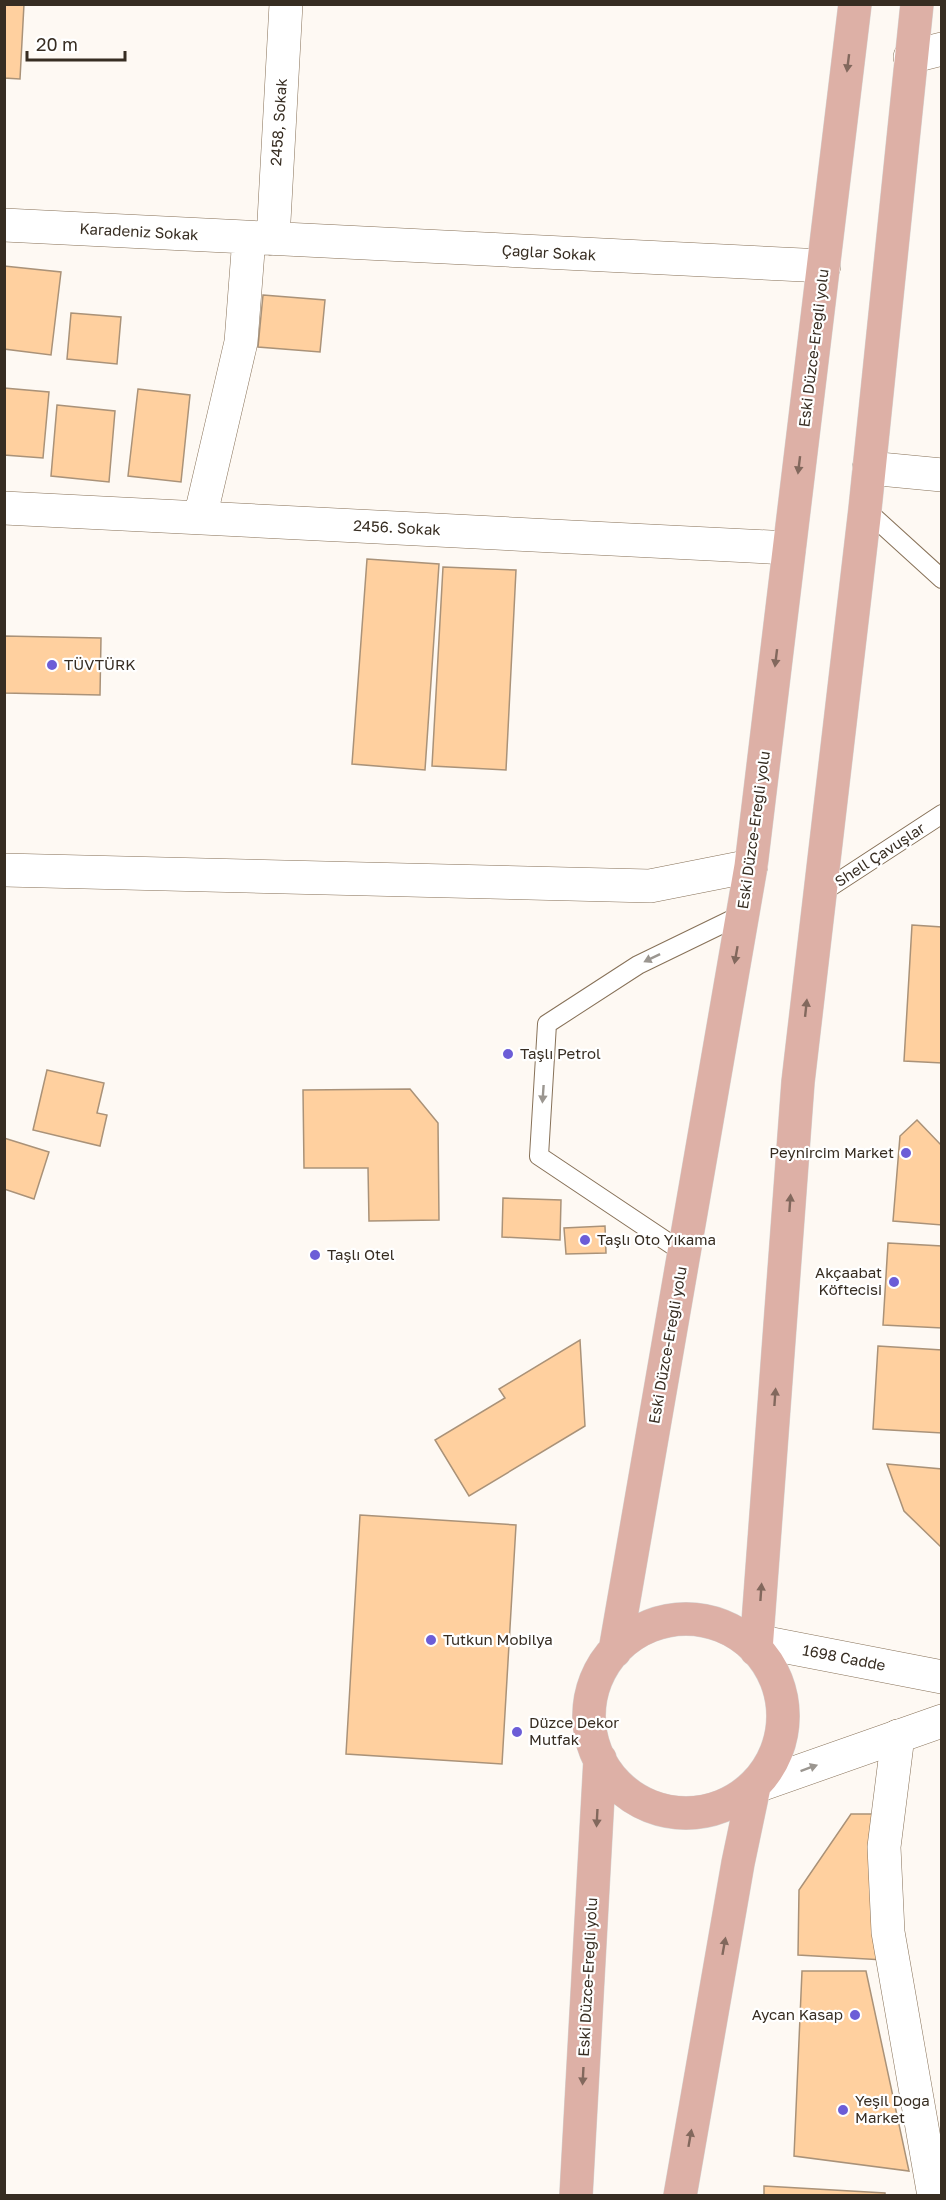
<svg xmlns="http://www.w3.org/2000/svg" width="946" height="2200" viewBox="0 0 946 2200" font-family="'Golos Text',sans-serif">
	<style>
		.building { fill: #ffd09f; stroke: #aa9278; stroke-width: 1.5 }
		.lines { fill: none; stroke-linecap: round; stroke-linejoin: round }
		.lane-casing { stroke: #877158; stroke-width: 20 }
		.street-casing { stroke: #877158; stroke-width: 34 }
		.secondary-casing { stroke: #877158; stroke-width: 34 }
		.primary-casing { stroke: #d7d5d3; stroke-width: 34 }
		.lane { stroke: #fff; stroke-width: 18 }
		.street { stroke: #fff; stroke-width: 33 }
		.secondary { stroke: #fff; stroke-width: 33 }
		.primary { stroke: #ddb0a6; stroke-width: 33 }
		.oneway { fill: #82685d }
		.oneway2 { fill: #9b9690 }
		.poi-dot { fill: #6c5dd7; stroke: #fff; stroke-width: 2 }
		.labels { text-anchor: middle; stroke-width: 4.5; stroke-linejoin: round; paint-order: stroke }
		.street-label { font-size: 15px; fill: #372d22; stroke: #fff }
		.poi-label { font-size: 15px; fill: #372d22; stroke: #fff; text-anchor: start }
	</style>
	<rect width="100%" height="100%" fill="#fef9f3"/>
	<path class="building" d="M4 4H24L20 79 4 78Z
		M4 266 61 272 51 355 4 349Z
		M263 295 325 300 320 352 258 347Z
		M71 313 121 317 117 364 67 359Z
		M4 388 49 392 43 458 4 455Z
		M138 389 190 395 181 482 128 476Z
		M57 405 115 411 109 482 51 476Z
		M367 559 439 564 425 770 352 764Z
		M443 567 516 570 506 770 432 766Z
		M4 636 101 638 100 695 4 693Z
		M912 925 942 927V1063L904 1061Z
		M47 1070 104 1083 97 1113 107 1115 100 1146 33 1130Z
		M410 1089 438 1123 439 1220 369 1221 368 1168H304L303 1090Z
		M917 1120 942 1146V1225L893 1221 900 1136Z
		M4 1138 49 1152 34 1199 4 1189Z
		M503 1198 561 1200 560 1240 502 1237Z
		M605 1226 606 1253 566 1254 564 1228Z
		M888 1243 942 1246V1328L883 1325Z
		M580 1340 585 1426 469 1496 435 1440 505 1398 499 1389Z
		M878 1346 942 1350V1433L873 1429Z
		M887 1464 942 1469V1548L904 1511Z
		M360 1515 516 1525 502 1764 346 1754Z
		M851 1814H879L884 1960 798 1955 799 1890Z
		M802 1971H866L909 2171 794 2156Z
		M764 2186 885 2193V2196H764Z"/>
	<g class="lines">
		<g class="lane-casing">
			<path id="lane" d="M865 509 942 579
				M818 895 942 814
				M684 1253 539 1156 547 1024 638 965 743 914"/>
		</g>
		<g class="street-casing">
			<path id="street" d="M910 57 942 49
				M4 225 824 266
				M273 239 286 4
				M869 468 942 475
				M4 508 789 548
				M200 518 241 342 249 238
				M4 870 650 886 751 866
				M898 1736 884 1847 888 1932 934 2196"/>
		</g>
		<g class="secondary-casing">
			<path id="secondary" d="M746 1639 942 1677
				M754 1787 942 1721"/>
		</g>
		<g class="primary-casing">
			<path id="primary" d="M589 1716a97 97 0 1 1 194 0a97 97 0 1 1-194 0Z
				M756 1650 798 1082 865 509 917 4
				M615 1651 751 866 855 4
				M576 2196 600 1759
				M680 2196 738 1863 754 1787"/>
		</g>
		<use href="#lane" class="lane"/>
		<use href="#street" class="street"/>
		<use href="#secondary" class="secondary"/>
		<use href="#primary" class="primary"/>
	</g>
	<defs><path id="oneway-solid" d="M-6-.8H1V-3.2L6.5 0L1 3.2V.8H-6Z" transform="scale(1.5)"/></defs>
	<g class="oneway">
		<use href="#oneway-solid" transform="translate(848 63) rotate(97)"/>
		<use href="#oneway-solid" transform="translate(799 465) rotate(97)"/>
		<use href="#oneway-solid" transform="translate(776 658) rotate(97)"/>
		<use href="#oneway-solid" transform="translate(736 955) rotate(100)"/>
		<use href="#oneway-solid" transform="translate(806 1008) rotate(-84)"/>
		<use href="#oneway-solid" transform="translate(790 1203) rotate(-86)"/>
		<use href="#oneway-solid" transform="translate(775 1397) rotate(-86)"/>
		<use href="#oneway-solid" transform="translate(761 1592) rotate(-86)"/>
		<use href="#oneway-solid" transform="translate(597 1818) rotate(93)"/>
		<use href="#oneway-solid" transform="translate(724 1946) rotate(-80)"/>
		<use href="#oneway-solid" transform="translate(583 2076) rotate(93)"/>
		<use href="#oneway-solid" transform="translate(690 2138) rotate(-80)"/>
	</g>
	<g class="oneway2">
		<use href="#oneway-solid" transform="translate(652 958) rotate(154)"/>
		<use href="#oneway-solid" transform="translate(543 1094) rotate(94)"/>
		<use href="#oneway-solid" transform="translate(809 1768) rotate(-20)"/>
	</g>
	<g class="poi-dot">
		<circle cx="52" cy="665" r="6"/>
		<circle cx="508" cy="1054" r="6"/>
		<circle cx="906" cy="1153" r="6"/>
		<circle cx="585" cy="1240" r="6"/>
		<circle cx="315" cy="1255" r="6"/>
		<circle cx="894" cy="1282" r="6"/>
		<circle cx="431" cy="1640" r="6"/>
		<circle cx="517" cy="1732" r="6"/>
		<circle cx="855" cy="2015" r="6"/>
		<circle cx="843" cy="2110" r="6"/>
	</g>
	<g class="labels">
		<g class="street-label">
			<text transform="translate(279 122) rotate(-86)" y="5">2458, Sokak</text>
			<text transform="translate(139 232) rotate(3)" y="5">Karadeniz Sokak</text>
			<text transform="translate(549 253) rotate(3)" y="5">Çağlar Sokak</text>
			<text transform="translate(814 348) rotate(-83)" y="5">Eski Düzce-Ereğli yolu</text>
			<text transform="translate(397 528) rotate(3)" y="5">2456. Sokak</text>
			<text transform="translate(754 830) rotate(-82)" y="5">Eski Düzce-Ereğli yolu</text>
			<text transform="translate(880 855) rotate(-33)" y="5">Shell Çavuşlar</text>
			<text transform="translate(668 1345) rotate(-80)" y="5">Eski Düzce-Ereğli yolu</text>
			<text transform="translate(844 1658) rotate(11)" y="5">1698 Cadde</text>
			<text transform="translate(588 1977) rotate(-87)" y="5">Eski Düzce-Ereğli yolu</text>
		</g>
		<g class="poi-label">
			<text x="64" y="670">TÜVTÜRK</text>
			<text x="520" y="1059">Taşlı Petrol</text>
			<text x="894" y="1158" text-anchor="end">Peynircim Market</text>
			<text x="597" y="1245">Taşlı Oto Yıkama</text>
			<text x="327" y="1260">Taşlı Otel</text>
			<text x="882" y="1278" text-anchor="end">Akçaabat<tspan x="882" dy="17">Köftecisi</tspan></text>
			<text x="443" y="1645">Tutkun Mobilya</text>
			<text x="529" y="1728">Düzce Dekor<tspan x="529" dy="17">Mutfak</tspan></text>
			<text x="843" y="2020" text-anchor="end">Aycan Kasap</text>
			<text x="855" y="2106">Yeşil Doğa<tspan x="855" dy="17">Market</tspan></text>
		</g>
	</g>
	<rect width="946" height="2200" fill="none" stroke="#372d22" stroke-width="12"/>
	<path d="M27 51v9h98v-9" fill="none" stroke="#372d22" stroke-width="3"/>
	<text x="36" y="51" font-size="18" fill="#372d22" stroke="#ffffff" stroke-width="4.5" paint-order="stroke">20 m</text>
</svg>
